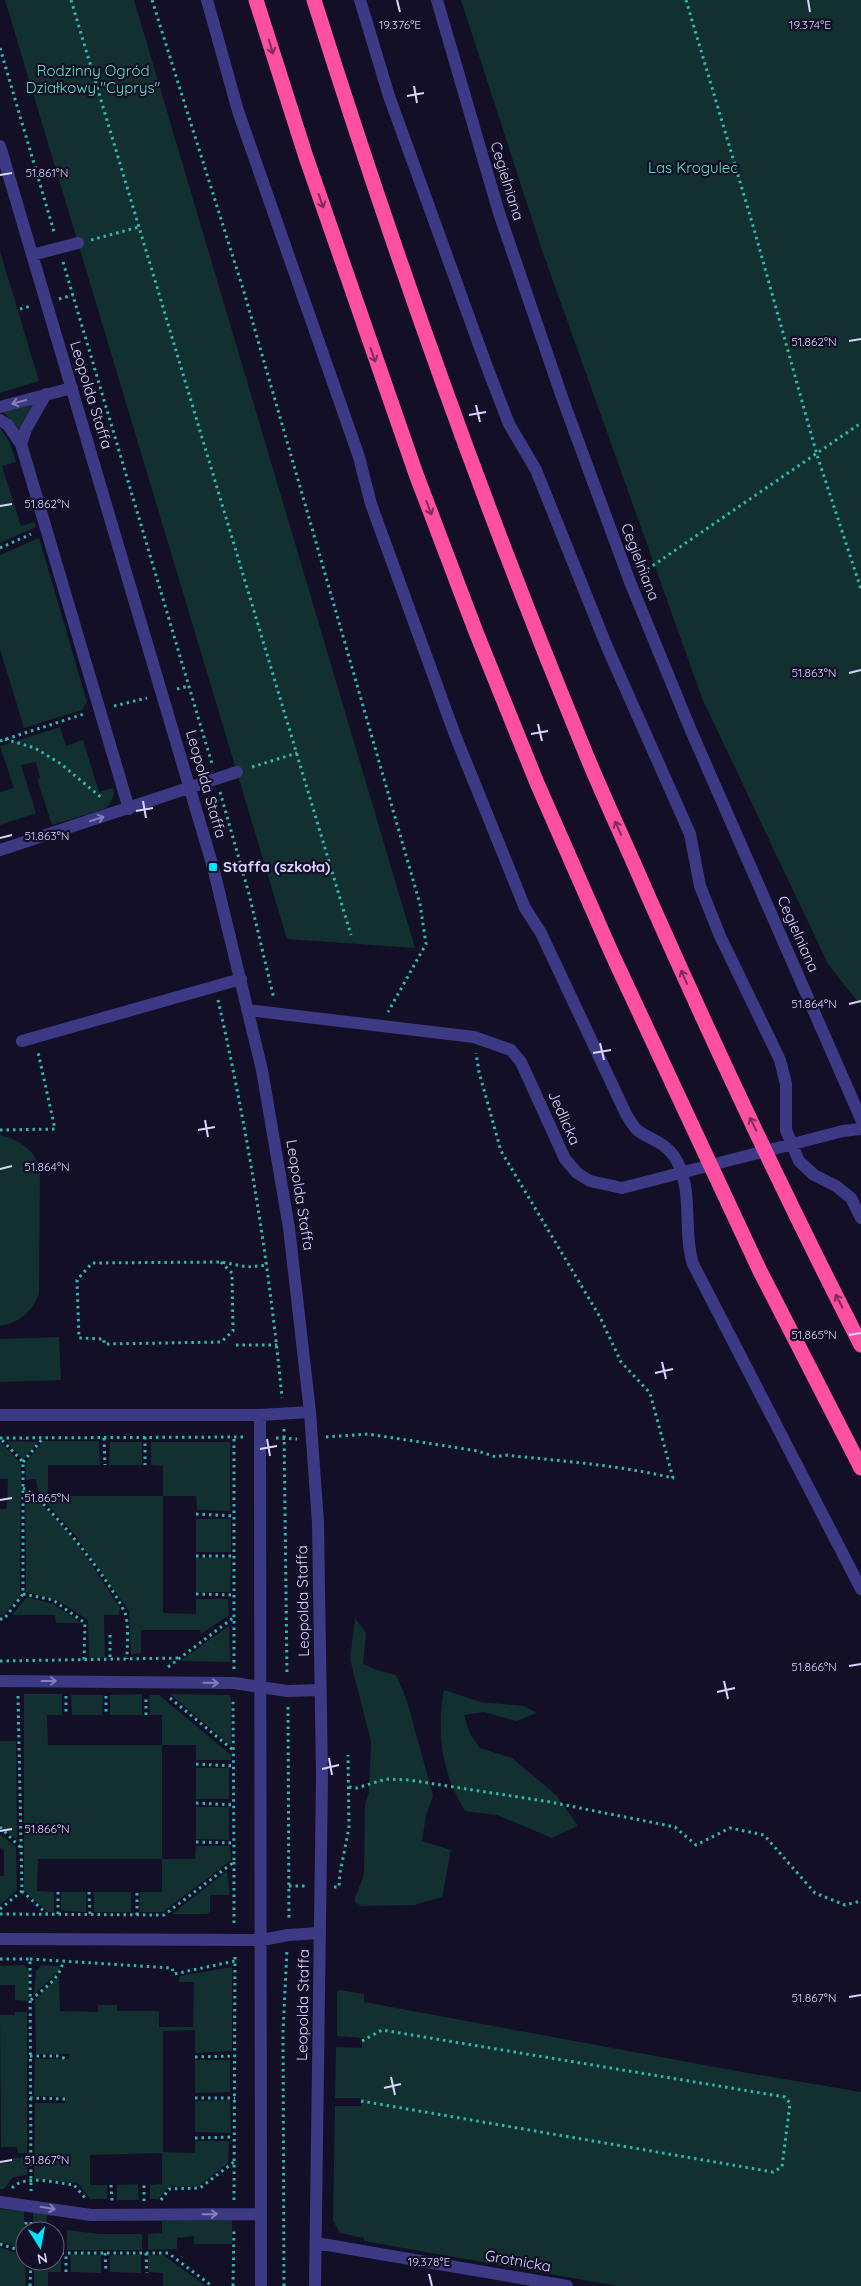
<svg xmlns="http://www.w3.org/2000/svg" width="861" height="2286" viewBox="0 0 861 2286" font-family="Quicksand,sans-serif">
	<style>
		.green { fill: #12302f }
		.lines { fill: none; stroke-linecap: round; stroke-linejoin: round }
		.path { stroke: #2fb8b0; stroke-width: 3; stroke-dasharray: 2.5 4; stroke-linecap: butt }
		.minor { stroke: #3d3a85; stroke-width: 12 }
		.highway { stroke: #ff4fa3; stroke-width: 15 }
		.oneway { stroke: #7d2c5e }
		.oneway2 { stroke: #837fbc }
		.ticks { fill: none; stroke: #d9d4ff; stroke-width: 2 }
		.poi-dot { fill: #00e5ff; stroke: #130f26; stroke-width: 2 }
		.labels { text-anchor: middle; stroke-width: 4.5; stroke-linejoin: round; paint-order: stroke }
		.park-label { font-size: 15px; fill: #5fe0c0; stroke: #130f26 }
		.street-label { font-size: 15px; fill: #d9d4ff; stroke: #130f26 }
		.poi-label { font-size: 15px; font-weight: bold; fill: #d9d4ff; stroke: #130f26; text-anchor: start }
		.ticks-label { font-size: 12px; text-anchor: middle; fill: #d9d4ff; stroke: #130f26; stroke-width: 4.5; stroke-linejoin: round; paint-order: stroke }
	</style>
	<rect width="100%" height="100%" fill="#130f26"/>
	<path class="green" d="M5 0H134L415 948 287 939Z
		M461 0H861V1006L828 964 702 698 542 250Z
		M0 251 39 381 0 393Z
		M33 404 19 429 3 412Z
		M0 428 9 441 16 462 2 466 21 526 34 522 36 527 0 543Z
		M39 538 87 702 82 710 24 728 0 649V555Z
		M60 727 66 746 83 740 99 792 113 788C115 798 111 802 105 809L52 825 37 779 40 778 36 762 21 765 36 813 0 825V792L14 788 0 746Z
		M0 1135C19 1140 35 1149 40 1170L39 1294C32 1312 19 1323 0 1326Z
		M59 1337 61 1380 0 1382V1339Z
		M0 1441 21 1464 20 1595 4 1615H0V1509H7L8 1479H0Z
		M7 1441 38 1442 23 1460Z
		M43 1441H99L100 1465H48V1496H163V1466L151 1465V1442H230V1511L197 1510 196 1496H163V1613L196 1614V1599H228L229 1615 201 1634 200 1630H141V1653L131 1655 129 1611 75 1535 39 1495 36 1479 26 1480 25 1464Z
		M110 1442H142V1465H109Z
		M25 1492C66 1520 93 1567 120 1608L119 1615H104L105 1657 89 1658 88 1620 57 1600 26 1592Z
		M196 1519H231V1552H196Z
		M196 1558H231L230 1592H196Z
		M27 1597 53 1604 81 1623H56L55 1615H12Z
		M355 1618 366 1633 363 1664 377 1670 396 1675 406 1698 433 1795 426 1816 422 1841 451 1850 442 1897 415 1905 361 1906 354 1901 364 1874 365 1804 369 1792 371 1742 350 1659Z
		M229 1626 230 1662 180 1661Z
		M444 1690 481 1702 524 1706 537 1713 516 1721 484 1712 464 1715 470 1734 480 1748 512 1758 556 1795 578 1826 552 1838 497 1815 465 1811C442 1774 436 1732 444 1690Z
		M24 1694H62V1715H47L48 1745H162V1715H150L149 1695H159L231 1755V1760H196V1745H162V1859H195L196 1846H230L231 1860 163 1912H139L140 1892H162V1859H38L37 1891 54 1892V1912H48L24 1890Z
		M142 1694V1715H110V1695Z
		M170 1694 231 1695V1746Z
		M71 1695H103L102 1715H72Z
		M0 1741H16L17 1841 0 1824Z
		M196 1768H229V1799H196Z
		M196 1807H229V1840L196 1839Z
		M0 1834 16 1847 17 1890 0 1905V1876H4V1849L0 1848Z
		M227 1871 230 1895H210V1912L207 1914H172Z
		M61 1892H86V1912L61 1911Z
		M94 1892H131V1912H94Z
		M24 1965 29 1972 28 2001 15 2000V1985H0V1966Z
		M41 1965 59 1966 60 1970 34 1994 36 1971Z
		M232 1967V2051L195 2053V2030L163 2031V2152L195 2153V2141H229L228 2163 199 2186 169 2187 158 2199H150V2185L162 2184V2153L90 2155V2185H107V2199H90L78 2183 34 2179 35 2103H65L66 2097 34 2096 35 2059H68L69 2054H36L35 2000 59 1976 60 2011 98 2012V2005H117V2011H159V2027H193L194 1982H179L180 1976Z
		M340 1990 364 1994V2002L742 2072 861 2092V2286H617L364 2241V2238L340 2233 333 2221 335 2106H361V2098H335L336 2047 362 2048V2038L337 2036V1991Z
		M15 2012H27V2153H18L17 2147H1L0 2015H15Z
		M195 2060H230V2092L195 2093Z
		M230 2100 231 2133 195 2132V2101Z
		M27 2157V2175L13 2177 4 2189H0V2163H10V2158Z
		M138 2184 139 2200H117V2185Z
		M0 2209 24 2211V2247L22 2249 0 2241Z
		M33 2213 47 2214 46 2228 60 2230V2250H55V2231H33Z
		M232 2220V2244H194V2236L177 2238V2249L148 2250V2234L162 2233V2221Z
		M67 2230 99 2234H142V2250H67Z
		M0 2247 25 2256 26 2286H0Z
		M70 2254 101 2255V2273L71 2272Z
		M55 2255H61V2272H48V2286H34V2261H55Z
		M110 2255H141V2273L110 2272Z
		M148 2255H163L206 2286H163V2273L149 2272Z"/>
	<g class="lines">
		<path class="path" d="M71 0 351 935
			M152 0 244 292 420 904 426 944 388 1012
			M686 0 754 229 817 455 861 589
			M0 48 55 235
			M91 240 139 227
			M63 262 212 764
			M59 299 73 295
			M20 309 31 306
			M0 548 31 534
			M642 573 861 423
			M177 689 189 686
			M114 706 147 698
			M5 739 35 748 61 764 103 799
			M0 741 84 714
			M252 767 297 753
			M220 792 249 894 274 999
			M218 1000C248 1132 269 1263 282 1398
			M0 1130 55 1129 38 1052
			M221 1262 232 1273 233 1331 221 1342 104 1344V1339L79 1338 77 1280 92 1263 221 1262 247 1267 268 1265
			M236 1345H277
			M284 1429 287 1676
			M145 1437V1465
			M326 1437 368 1434 478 1451 496 1457 505 1455C561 1461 618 1465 673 1478L650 1393 621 1362 600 1317 501 1151 479 1072 476 1053
			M0 1438 244 1437
			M104 1438 105 1465
			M276 1438 297 1439
			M23 1462 44 1437
			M23 1488C49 1501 113 1585 125 1613 129 1623 127 1648 127 1659
			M196 1514 234 1516
			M196 1556H234
			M23 1594 53 1600 85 1623 84 1660
			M196 1594 234 1595
			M0 1619H4L23 1594V1462L0 1438
			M110 1635V1660
			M0 1661 179 1658
			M168 1667 233 1618
			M234 1669V1437
			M18 1696 22 1891 47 1914
			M66 1696V1715
			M106 1696V1715
			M170 1698 233 1750
			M288 1707 289 1921
			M146 1715V1697
			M196 1764 234 1766
			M349 1787 357 1788 386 1779 409 1780 550 1802 675 1827 696 1845 730 1828 764 1835 815 1893 845 1905 861 1901
			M196 1803 234 1805
			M0 1827 20 1847
			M196 1842 234 1843
			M234 1862V1925
			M289 1886H305
			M334 1887H339L340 1873 349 1828 348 1755
			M58 1892V1914
			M89 1892 90 1914
			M0 1909 22 1891
			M0 1914 164 1915 234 1862 233 1698
			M137 1915V1892
			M0 1959H30L31 2191
			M30 1959 172 1968 174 1974 235 1961
			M31 2000C43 1989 61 1978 63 1961
			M30 2056H59L66 2059
			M195 2057 235 2056
			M30 2098 66 2099
			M195 2098H235
			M361 2101 773 2172 782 2167 790 2103 785 2097 382 2030 362 2041
			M195 2138 234 2137
			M111 2185 112 2201
			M12 2188C25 2174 56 2183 74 2185L86 2199
			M161 2200 169 2189 200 2188 234 2162
			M234 2200 235 1954
			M144 2201V2185
			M26 2222V2231
			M31 2231V2222
			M0 2244 25 2252
			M55 2253H168L212 2286
			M105 2253 106 2272
			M146 2253 147 2273
			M66 2272V2253
			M30 2286 31 2261
			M233 2286 234 2229
			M284 2286 283 2033 287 1949"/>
		<path class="minor" d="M207 0 238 111 359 457 371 504 455 735 525 908 541 933 626 1114C630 1120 634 1129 640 1132 652 1140 665 1143 674 1156 695 1189 682 1229 693 1264L861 1589
			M360 0 389 96 487 367 509 424 536 470 607 647 690 834 700 886 720 936 780 1060 786 1084V1130L799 1161 814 1175 836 1186 851 1198 861 1218
			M437 0 499 213 563 400 630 582 692 733 861 1119
			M0 146 213 867 262 1070 289 1228 310 1412 318 1523 322 1777 315 2286
			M32 255 78 243
			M0 407 72 388
			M0 420 8 425 21 444 129 809
			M21 444 26 429 46 394
			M0 850 237 772
			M248 1010 474 1037 511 1050 521 1062 565 1159 577 1173 590 1181 622 1188 843 1131 861 1129
			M22 1041 241 979
			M0 1415H260L310 1412
			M260 1415 261 2286
			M0 1681 234 1683 287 1691 321 1690
			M0 1939 262 1940 288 1935 320 1933
			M0 2202 91 2215 261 2214
			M316 2243 567 2286"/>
		<path class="highway" d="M256 0 306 157 416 474 476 632 537 783 612 954 759 1269 861 1468
			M314 0C393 251 481 499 581 742 601 792 624 840 645 889 713 1043 784 1195 861 1345"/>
	</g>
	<defs><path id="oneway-shaft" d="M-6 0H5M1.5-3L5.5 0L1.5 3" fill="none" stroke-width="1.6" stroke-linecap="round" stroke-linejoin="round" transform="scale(1.25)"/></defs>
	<g class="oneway">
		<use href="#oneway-shaft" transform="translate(271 47) rotate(73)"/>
		<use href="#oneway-shaft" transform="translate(321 201) rotate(71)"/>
		<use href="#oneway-shaft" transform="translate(373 355) rotate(70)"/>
		<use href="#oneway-shaft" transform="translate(429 508) rotate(69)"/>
		<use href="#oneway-shaft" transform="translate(618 828) rotate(-114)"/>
		<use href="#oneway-shaft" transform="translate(684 977) rotate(-114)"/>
		<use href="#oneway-shaft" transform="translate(753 1124) rotate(-116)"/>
		<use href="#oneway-shaft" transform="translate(839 1301) rotate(-117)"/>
	</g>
	<g class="oneway2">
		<use href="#oneway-shaft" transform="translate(19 402) rotate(165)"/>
		<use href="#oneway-shaft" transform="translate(97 819) rotate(-18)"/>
		<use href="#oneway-shaft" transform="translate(49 1681)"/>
		<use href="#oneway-shaft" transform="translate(211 1683) rotate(1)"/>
		<use href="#oneway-shaft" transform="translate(48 2208) rotate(9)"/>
		<use href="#oneway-shaft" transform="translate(210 2214) rotate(-1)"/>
	</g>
	<path class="ticks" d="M397 0 400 12M808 0 810 12M414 86 417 103M407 96 424 93M0 175 12 173M849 341 861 339M476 405 480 422M469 415 486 412M0 506 12 504M849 673 861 670M538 724 542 741M531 734 548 731M143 801 146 818M136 811 153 808M0 838 12 835M849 1004 861 1001M600 1043 604 1060M593 1053 611 1050M205 1120 208 1137M198 1130 215 1127M0 1169 12 1166M849 1335 861 1333M662 1362 666 1379M655 1373 673 1369M267 1439 270 1456M260 1449 277 1446M0 1500 12 1498M849 1666 861 1664M724 1681 728 1699M717 1692 735 1688M329 1758 332 1775M322 1769 339 1765M0 1831 12 1829M849 1997 861 1995M391 2077 395 2095M384 2088 401 2084M0 2162 12 2160M429 2274 432 2286"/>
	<rect class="poi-dot" x="208" y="862" width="10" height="10" rx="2.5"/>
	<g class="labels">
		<g class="park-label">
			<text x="93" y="76">Rodzinny Ogród<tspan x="93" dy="17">Działkowy "Cyprys"</tspan></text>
			<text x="693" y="173">Las Krogulec</text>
		</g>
		<g class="street-label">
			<text transform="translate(507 181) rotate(73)" y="5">Cegielniana</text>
			<text transform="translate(91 395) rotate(73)" y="5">Leopolda Staffa</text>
			<text transform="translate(640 562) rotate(69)" y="5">Cegielniana</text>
			<text transform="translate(206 784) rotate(74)" y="5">Leopolda Staffa</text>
			<text transform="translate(798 934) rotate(66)" y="5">Cegielniana</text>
			<text transform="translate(564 1118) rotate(66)" y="5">Jedlicka</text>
			<text transform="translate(300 1195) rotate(81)" y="5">Leopolda Staffa</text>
			<text transform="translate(303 1601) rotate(-91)" y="5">Leopolda Staffa</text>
			<text transform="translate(303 2005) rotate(-89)" y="5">Leopolda Staffa</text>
			<text transform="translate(518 2261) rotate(10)" y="5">Grotnicka</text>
		</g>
		<g class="poi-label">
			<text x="223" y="872">Staffa (szkoła)</text>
		</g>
	</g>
	<g class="ticks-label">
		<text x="400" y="29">19.376°E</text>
		<text x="810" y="29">19.374°E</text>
		<text x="47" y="177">51.861°N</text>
		<text x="814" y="346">51.862°N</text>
		<text x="47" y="508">51.862°N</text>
		<text x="814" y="677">51.863°N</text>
		<text x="47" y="840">51.863°N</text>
		<text x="814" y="1008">51.864°N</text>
		<text x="47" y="1171">51.864°N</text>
		<text x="814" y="1339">51.865°N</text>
		<text x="47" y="1502">51.865°N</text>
		<text x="814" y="1671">51.866°N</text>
		<text x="47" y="1833">51.866°N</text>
		<text x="814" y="2002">51.867°N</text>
		<text x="47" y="2164">51.867°N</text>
		<text x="429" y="2266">19.378°E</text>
	</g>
	<g transform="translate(40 2246) rotate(169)"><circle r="24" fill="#130f26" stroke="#625e7d"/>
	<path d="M0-4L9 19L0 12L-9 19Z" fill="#00e5ff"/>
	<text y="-8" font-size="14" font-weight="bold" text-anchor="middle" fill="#d9d4ff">N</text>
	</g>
</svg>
